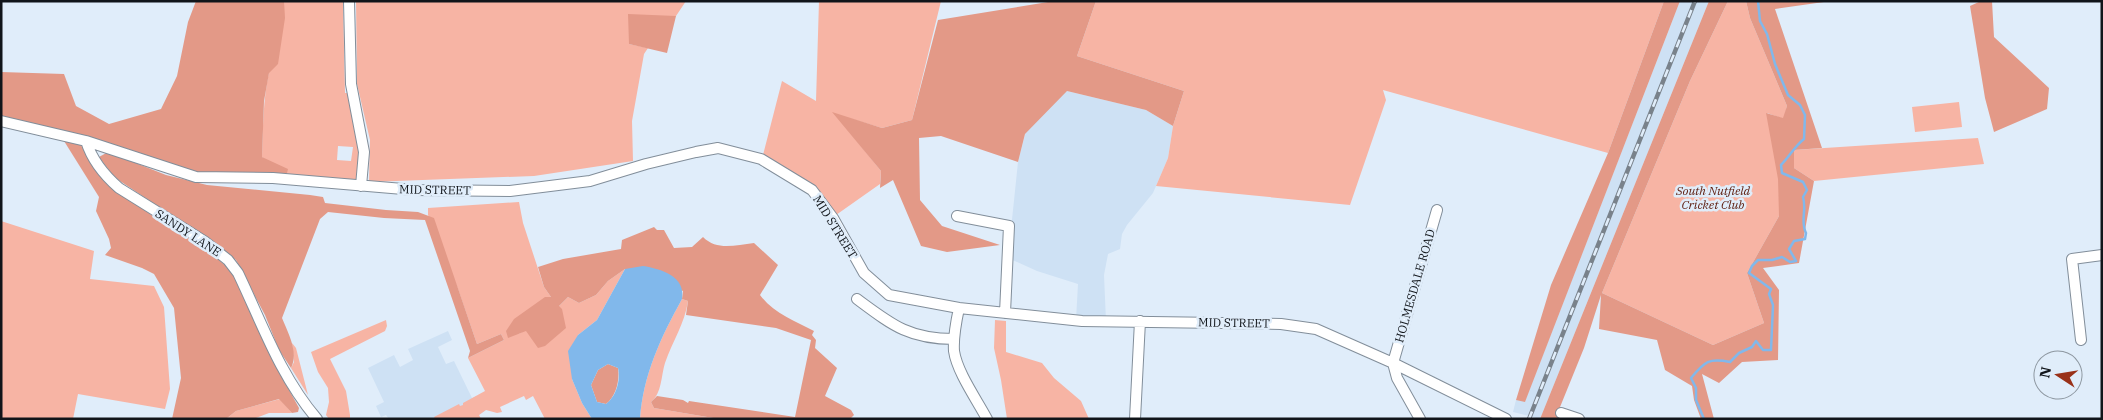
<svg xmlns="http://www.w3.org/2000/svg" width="2103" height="420" viewBox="0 0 2103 420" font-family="'IBM Plex Serif',serif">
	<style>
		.built { fill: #cee1f4 }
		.green { fill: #f7b4a4; fill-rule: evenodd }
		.forest { fill: #e39987 }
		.water { fill: #81b8eb; fill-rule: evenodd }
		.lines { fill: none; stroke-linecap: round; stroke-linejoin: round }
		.stream { stroke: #81b8eb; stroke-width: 2.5 }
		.street-casing { stroke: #828e9a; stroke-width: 12 }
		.street { stroke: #fff; stroke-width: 10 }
		.rail-casing { stroke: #79828b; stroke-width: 4.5 }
		.rail { stroke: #e0edfa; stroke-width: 2.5; stroke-dasharray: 8; stroke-linecap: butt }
		.labels { text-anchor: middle; stroke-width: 5; stroke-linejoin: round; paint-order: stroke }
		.street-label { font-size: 12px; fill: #11151a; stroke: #e0edfa }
		.park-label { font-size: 12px; font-style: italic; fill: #5d1c0d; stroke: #e0edfa }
	</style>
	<rect width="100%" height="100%" fill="#e0edfa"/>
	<path class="built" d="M1680 1H1709L1540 419 1513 412 1516 400 1525 401Z
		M1038 84 1146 110 1173 126 1168 158 1153 193 1127 225 1122 234 1120 249 1108 254 1104 275 1106 321 1076 320 1078 284 1037 271 1008 258 1018 162Z
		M448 331 452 340 438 347 446 364 454 361 472 398 477 396 486 410 479 415 481 419H389L386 415 381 417 376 406 384 402 368 368 394 355 400 367 413 360 408 349Z"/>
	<path class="green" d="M284 1H343L345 93H350L360 145 356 180 286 177 262 157C263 128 263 100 269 72 275 48 285 26 284 1ZM338 146 353 147 351 161 337 160Z
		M356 1H686L676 16 629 44 648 48 644 54 632 121 633 161 534 176 369 182 370 140 357 84Z
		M819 1H941L912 120 882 128 835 114 881 171 880 184 836 215 763 155 782 81 816 101Z
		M1096 1H1664L1608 153 1383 90 1386 100 1350 205 1156 186 1168 158 1173 126 1184 91 1077 56Z
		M1728 1H1746L1750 18 1787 106 1784 119 1767 113 1785 140 1779 216 1747 273 1764 323 1713 345 1602 293 1690 81Z
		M1959 102 1962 127 1915 132 1912 107Z
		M1978 138 1984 164 1814 181 1794 168V150Z
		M519 202 523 223 544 287 551 297 519 334 559 306 568 297 579 303 596 295 608 281 625 269 597 320 578 335 572 379 582 403 592 419H545L533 396 526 400 524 396 500 407 502 412 497 413 486 410 479 415 481 419H435L434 417 459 404 460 406 463 405V403L485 391 468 358 504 340 501 334 477 344 458 289 428 215V208Z
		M1 221 94 251 90 279 154 286 164 307 170 389 165 409 78 394 73 419H1Z
		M682 299 688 301C685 323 672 342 665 363 661 376 662 393 651 402L654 408 719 419H640C643 375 661 337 682 299Z
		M386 320 387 326 385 331 330 359 346 391 350 415V419H329L326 415 329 402 328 388 318 372 311 352Z
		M995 320 1006 321V352L1042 363 1054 378 1081 401 1089 419H1007L1001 380 994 348Z
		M292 343 296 348 308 395 291 368 294 362Z
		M280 399 292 413H269L253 419H226L236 411Z"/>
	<path class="forest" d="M196 1H284L285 18 278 64 269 73 264 101 262 157 288 169 286 177 192 173 1 118V72L64 74 76 106 109 124 161 109 177 76 188 22Z
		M1054 1H1096L1077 56 1184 91 1173 126 1146 110 1067 91 1025 134 1018 162 941 136 919 138 920 200 942 226 1000 245 947 252 921 246 893 180 880 188 881 171 832 112 882 128 912 120 938 20Z
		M1664 1H1680L1525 402 1516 400 1551 285 1608 153Z
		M1709 1H1728L1690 81 1602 293 1713 345 1764 323 1747 273 1779 216 1778 179 1766 113 1783 118 1787 106 1750 18 1746 1H1831L1775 9 1822 148 1794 150V168L1814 181 1799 263 1763 268 1779 290 1778 360 1742 362 1719 383 1702 374 1714 419H1701L1694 400 1692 386 1665 370 1657 340 1599 329 1601 295 1584 348 1558 412 1561 419H1540Z
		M1981 1H1992L1994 37 2049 88 2047 109 1994 132 1985 98 1970 6Z
		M628 14 676 16 667 53 629 44Z
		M64 141 81 145 92 164 110 186 163 223 203 246 234 273 283 379 299 408 298 412 292 413 279 399 236 411 226 419H172L181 378 174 308 154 274 142 268 105 255 111 248 109 239 96 211 99 197Z
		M108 152 166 175 207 185 310 195 323 197 325 203 386 210 418 212 434 218 477 344 501 334 504 340 468 358 470 351 425 220 384 218 328 212 320 219 282 318C288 333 299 352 291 368L279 350 265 315 236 260 201 235 114 177 99 157Z
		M654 227 657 230H664L674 248 692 247 703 237C717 251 735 245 754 243L778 265 760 295C773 313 795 321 814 331L812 335 816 340 815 348 837 368 825 396 851 410 854 415 850 419H719L654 408 651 402 657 396 683 400 688 403 689 401 795 417 811 340 776 328 686 315 688 301 682 299 683 291 625 269 608 281 596 295 579 303 568 297 559 306 562 309 566 328 545 346 538 348 526 331 508 338 506 331 514 319 545 297H551L544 287 538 267 563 259 621 249 622 240Z
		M608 364 618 368C620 380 616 397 606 404L597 402 591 385 598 370Z"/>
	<path class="water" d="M643 266C661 269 686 276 682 299 661 337 643 375 640 419H592L582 403 572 379 568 351 578 335 597 320 625 269ZM608 364 618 368C621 380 616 397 606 404L597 402 591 385 598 370Z"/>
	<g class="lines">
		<path class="stream" d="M1704 419 1696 400V388L1691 378C1705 361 1709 358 1730 362L1739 353 1752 347 1756 341 1763 350H1771L1773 305 1769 294 1771 289 1749 273 1752 266 1758 260H1772L1782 257 1790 262 1796 261 1789 249 1794 241 1805 239 1806 233C1800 222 1807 210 1803 197L1807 190 1803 182 1782 173 1781 165C1790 156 1794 147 1804 139L1805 115 1800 105 1788 95 1775 64 1767 34 1760 21 1758 1"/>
		<g class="street-casing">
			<path id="street" d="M349 1 351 84 364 152 361 186
				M1 121 86 141 196 177 273 178 415 190 510 191 590 181 646 164 696 152 718 148 761 159 812 190 833 218 864 273 889 295 959 308 1082 321 1281 324 1316 329 1393 363 1506 419
				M86 141C92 160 104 175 119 188L204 241 228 260 238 273C262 323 280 376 317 419
				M957 216 1009 226 1005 313
				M857 299C892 325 909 339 954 339
				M959 308C956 322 953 337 954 351 957 372 977 400 987 419
				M2081 340 2072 259 2102 255
				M1561 413 1579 419
				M1135 419 1140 321
				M1420 419 1397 378 1393 363 1437 210"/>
		</g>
		<use href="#street" class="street"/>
		<g class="rail-casing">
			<path id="rail" d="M1529 419 1695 1"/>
		</g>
		<use href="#rail" class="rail"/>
	</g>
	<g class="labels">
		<g class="street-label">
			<text transform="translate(435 190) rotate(1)" y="4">MID STREET</text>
			<text transform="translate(835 227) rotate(58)" y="4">MID STREET</text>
			<text transform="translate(188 233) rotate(33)" y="4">SANDY LANE</text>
			<text transform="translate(1415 286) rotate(-74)" y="4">HOLMESDALE ROAD</text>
			<text transform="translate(1234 323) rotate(1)" y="4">MID STREET</text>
		</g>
		<g class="park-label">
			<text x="1713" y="195">South Nutfield<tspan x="1713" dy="14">Cricket Club</tspan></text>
		</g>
	</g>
	<rect width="2103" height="420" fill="none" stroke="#11151a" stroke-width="5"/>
	<g transform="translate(2058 375) rotate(282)"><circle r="24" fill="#e0edfa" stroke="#8d97a0"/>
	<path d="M0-4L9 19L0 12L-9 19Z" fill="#993119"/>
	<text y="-8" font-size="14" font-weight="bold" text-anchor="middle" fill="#11151a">N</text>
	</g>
</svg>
